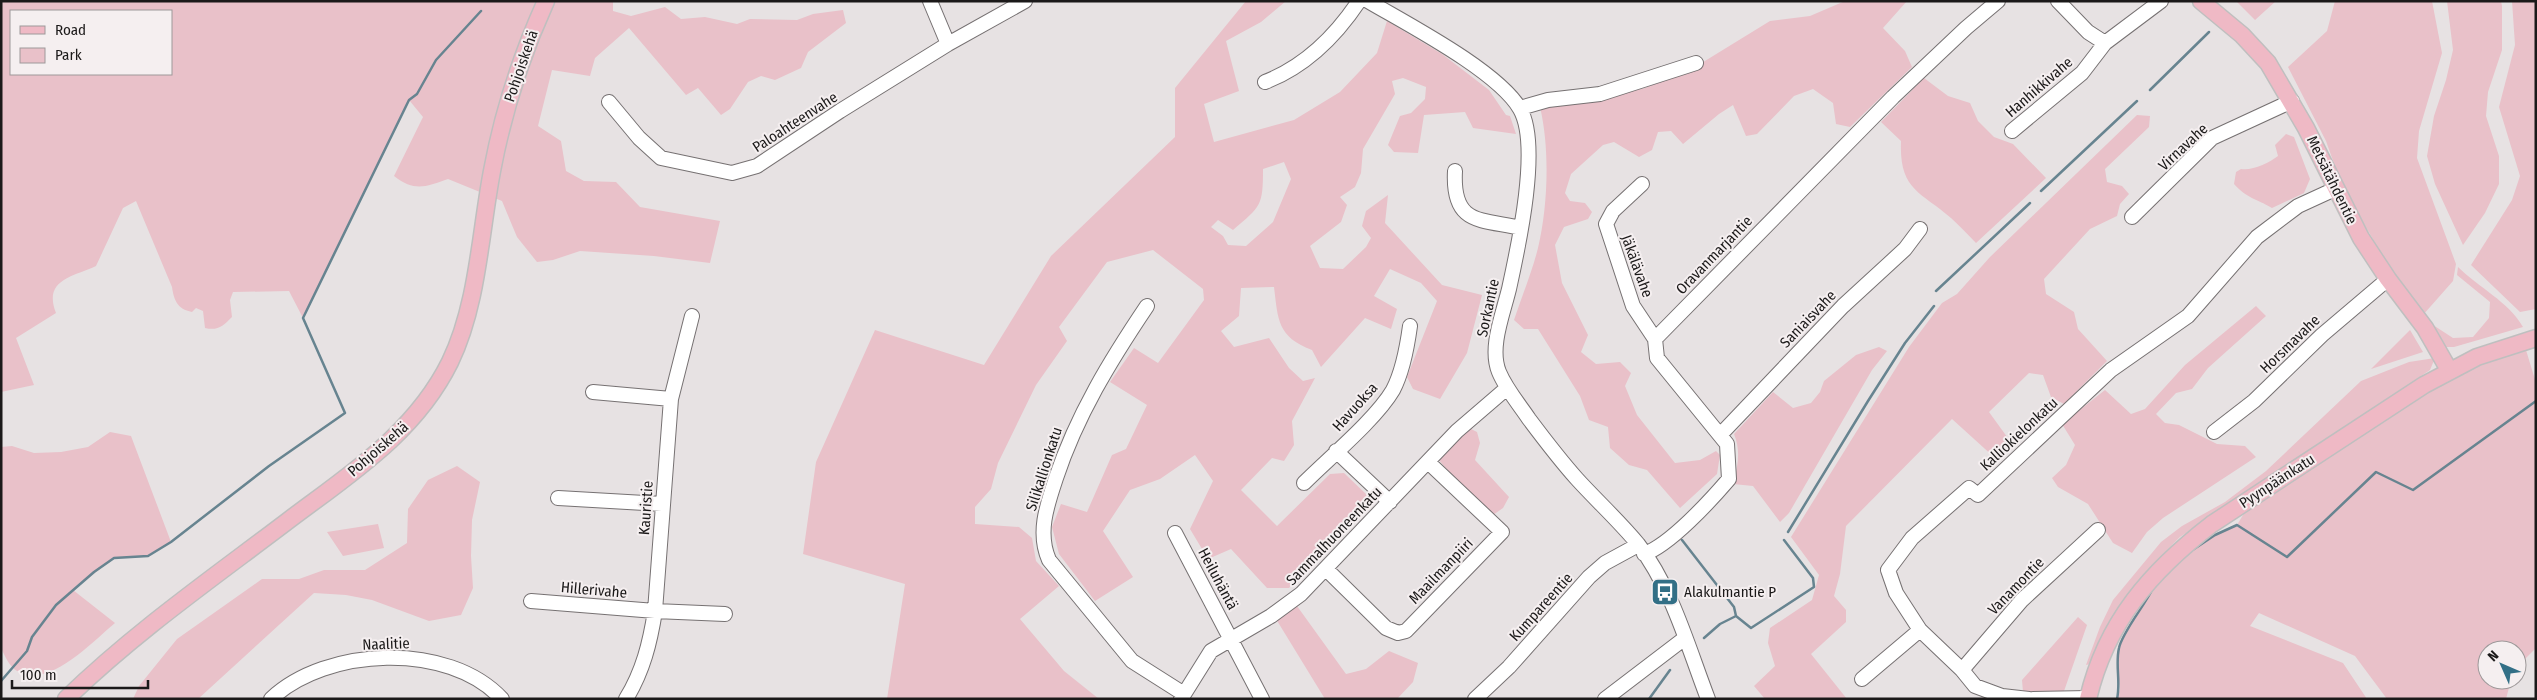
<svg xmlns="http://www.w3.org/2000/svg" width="2537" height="700" viewBox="0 0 2537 700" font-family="'Fira Sans Condensed',sans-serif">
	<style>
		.green { fill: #e9c1c9; fill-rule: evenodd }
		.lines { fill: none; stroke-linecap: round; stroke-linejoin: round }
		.stream { stroke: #678490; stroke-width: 2.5 }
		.minor-casing { stroke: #767172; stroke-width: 16 }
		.major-casing { stroke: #bfbfbf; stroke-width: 19 }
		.minor { stroke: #fff; stroke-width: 14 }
		.major { stroke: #efb9c5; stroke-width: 16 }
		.labels { text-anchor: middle; stroke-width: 4; stroke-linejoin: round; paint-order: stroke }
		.street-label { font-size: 15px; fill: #1b1919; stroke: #f5eff0 }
		.poi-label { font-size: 15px; fill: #1b1919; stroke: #f5eff0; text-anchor: start }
	</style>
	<rect width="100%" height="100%" fill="#e7e2e3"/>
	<path class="green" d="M1 1H613V11L631 16 665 7 681 19 705 17 737 24 750 19 797 20 813 14 843 10 846 23 808 52 801 68 775 80 761 76 748 82 730 109 721 115 698 88 686 95 629 28 595 58 590 76 552 70 538 126 561 141 566 171 584 181 616 182 640 207 720 221 710 263 654 256 580 251 553 260 537 262 517 237 502 201 448 179C425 187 415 192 394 176L423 117 409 100 303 318 289 291 233 292 230 300 232 317C223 326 218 331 205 328L203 311 196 308 192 312C177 309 174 300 172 287L136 201 123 208 96 266C72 277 43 280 56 313L16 338 34 385 1 392ZM11 11H171V74H11Z
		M1246 1H1286L1261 22 1226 41 1239 91 1204 104 1214 142 1294 120 1340 92 1377 53 1387 21 1442 54 1489 90 1506 115 1510 116 1516 134 1473 128 1465 112 1424 115 1418 153 1394 152 1388 145 1400 116 1411 113 1425 99 1426 87 1403 78 1392 81 1395 94 1363 149 1361 173 1355 187 1340 197 1347 205 1341 222 1310 246 1320 268 1343 269 1366 247 1371 238 1362 226 1366 211 1388 195 1385 223 1442 285 1482 295 1467 353 1440 399 1413 389 1407 377 1437 301 1421 283 1390 269 1374 296 1397 309 1391 329 1365 318 1321 367 1312 350C1277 337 1278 319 1274 287L1241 288 1239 316 1221 331 1234 347 1269 338 1289 368 1303 381 1315 378 1292 421 1294 445 1284 461 1272 458 1241 490 1277 526 1330 474 1344 473 1367 495 1366 506 1289 588H1267L1231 549 1208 559 1190 529 1213 481 1195 455 1160 479 1130 490 1103 531 1133 577 1095 601 1059 554 1052 527 1061 504 1087 512 1112 455 1126 449 1147 405 1110 382 1134 348 1158 363 1204 300 1203 289 1153 250 1107 262 1059 327 1067 341 1036 385 998 463 991 489 975 507V524L1019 527 1032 538 1036 561 1059 586 1020 619 1064 671 1099 699H887L905 584 803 554 816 462 875 330 984 365 1051 256 1175 137V88ZM1284 162 1291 179 1273 222 1246 246 1228 245 1223 236 1211 227 1218 220 1233 230C1261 206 1263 206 1263 169Z
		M1845 1H1907L1883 28 1905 51 1912 67 1850 127 1836 124 1833 103 1813 89 1794 96 1757 134 1746 136 1733 105 1719 114 1683 144 1671 131 1658 132 1652 150 1639 157 1614 142 1603 145 1571 174 1565 193 1570 201 1585 203 1592 212 1588 219 1564 227 1555 245 1562 283 1588 335 1581 352 1596 364 1620 362 1631 373 1625 386 1637 415 1675 463 1700 460 1716 451 1720 455 1717 474 1680 508 1647 470 1629 465 1610 448 1608 427 1589 420 1580 396 1538 329H1524L1514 320C1522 296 1532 272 1538 248 1548 206 1550 149 1540 107L1610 97 1645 88 1700 64 1770 21 1810 16Z
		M2236 1H2276L2255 20Z
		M2335 1H2432L2442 53 2419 131 2417 158 2456 264 2453 281 2423 315 2385 267 2374 241 2342 186 2326 141 2288 67 2327 31Z
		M2447 1H2501L2502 6V50L2488 92 2486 116 2499 156V184L2485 213 2463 245 2435 184 2427 156 2434 116 2446 80 2453 50Z
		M2512 1H2536V309L2520 312 2471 265 2512 200 2520 176 2499 107 2515 45Z
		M1924 78 1948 96 1970 103 1978 121 1994 137 2013 144 2046 178 1976 243C1968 235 1960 226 1951 218 1920 191 1899 190 1901 141L1881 122Z
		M2137 115 2150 116 2149 127 2105 169 2107 182 2122 186 2129 194 2120 204 2117 216 2090 229 2044 279 2046 294 2074 312 2078 329 2107 361 2064 404 2051 397 2043 375 2029 373 1989 412 2010 441 1995 458 1952 419 1846 526 1840 574 1834 596 1846 610V622L1811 654 1847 699H1765L1754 686 1775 666 1768 643 1770 628 1812 600 1819 575 1791 537 1909 347 1942 303 1957 294 1990 257Z
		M2286 134 2294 137 2310 179 2304 193 2272 208C2255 198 2248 199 2234 184L2236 172 2241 169C2252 171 2269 163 2278 156L2275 145Z
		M2458 267C2479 288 2508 301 2523 327L2454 347H2445L2433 325 2453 338 2473 337 2489 318 2490 302 2457 275Z
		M2256 306 2266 316 2208 368 2192 389 2176 393 2156 414 2165 423 2179 425 2217 444 2245 446 2256 457 2163 518 2147 532 2132 553 2113 543 2088 504 2058 487 2052 478 2066 465 2075 445 2062 424 2105 390 2131 414 2145 409 2185 365Z
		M2410 330 2423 352 2371 369Z
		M1879 347 1887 351 1872 370 1789 513 1780 522 1753 486 1733 484C1738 466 1741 451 1734 434L1773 392 1793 408 1811 403 1820 392 1824 381 1856 355Z
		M2524 348 2526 350 2536 383V648L2517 667V650H2487V680H2511L2506 699H2387L2355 656 2259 613 2250 626 2343 663 2367 699H2117L2120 689 2117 663 2119 645 2156 584 2192 550 2215 535 2237 525 2246 510 2388 415 2462 372Z
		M2435 358 2430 370 2180 537C2139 578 2112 610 2090 664L2086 665 2100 627 2113 600 2161 542 2182 526 2225 502 2266 471 2361 381 2409 362Z
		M1469 428 1477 432 1480 443 1475 460 1509 497 1503 508 1493 515 1466 493 1439 460 1441 452Z
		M110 432 131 436 171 542 148 556 114 558 73 590 115 623C92 642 48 690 17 671 9 666 5 656 1 648V447L12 446 34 453 61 452 88 447Z
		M457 466 480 482 472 520 471 556 473 588 461 615 429 621 372 600 346 595 314 593 198 699H133L139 686 177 639 262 579H299L324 570H365L407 543 408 509 428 480Z
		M378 524 384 548 343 556 327 532Z
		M1297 606 1346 674 1366 669 1389 651 1418 663 1413 682 1397 699H1325L1276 619Z
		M2078 617 2087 625 2063 694 2023 692 2022 680Z"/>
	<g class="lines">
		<path class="stream" d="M2150 90 2209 32
			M2041 191 2137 101
			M1936 291 2030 203
			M1788 532 1868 401 1905 343 1934 306
			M1682 540 1734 607 1736 616
			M2191 551 2215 535 2237 525 2287 557 2376 472 2413 490 2536 401
			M1704 638 1720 624 1736 616 1751 628 1814 587 1813 578 1784 540
			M1 681 27 651 32 637 56 605 94 572 114 558 148 556 171 542 269 466 345 413 303 318 409 100 417 94 436 60 481 11
			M1649 699 1670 670
			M2117 699C2121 682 2115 665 2119 648 2122 633 2144 606 2152 590"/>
		<g class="minor-casing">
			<path id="minor" d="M930 1 948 44
				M1368 1C1407 24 1498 71 1520 109 1541 145 1518 248 1509 289 1503 314 1489 348 1499 372 1506 389 1519 404 1529 419 1544 439 1560 460 1577 479 1597 501 1619 521 1638 544 1672 588 1688 647 1708 699
				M2058 1 2088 32 2105 43 2161 1
				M1265 82C1306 66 1335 37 1359 1
				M609 102 639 138 661 158 732 173 757 166 840 111 948 44 1025 1
				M1520 108 1548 100 1600 94 1696 63
				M2012 131 2082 73 2105 43
				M1455 171C1452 225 1480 219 1521 228
				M1642 184 1613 211 1606 224 1633 306 1655 339
				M2132 217 2212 138 2292 101
				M1147 306C1110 361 1077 415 1056 478 1047 505 1037 533 1049 560L1132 661 1184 694
				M593 392 671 399
				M2214 432 2254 401 2322 335 2388 279
				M1721 434 1843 306 1905 249 1920 229
				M1336 451 1390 502
				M1304 483C1329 458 1376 419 1393 390 1403 371 1407 348 1410 326
				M558 498 662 504
				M1175 533 1262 699
				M1644 554C1670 545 1711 500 1729 479L1727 444 1657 358 1655 339 1893 97 1966 28 1998 1
				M1326 569 1386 628 1398 633 1406 631 1502 532 1428 462
				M531 601 655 611 725 614
				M1962 670 2022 600 2098 530
				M1862 679 1920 630
				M271 699C326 647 448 641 502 699
				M626 699C643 671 650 643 655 611L671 399 692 316
				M1181 699 1211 651 1271 616 1301 594 1457 431 1507 388
				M1475 699 1509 667 1589 577 1605 563 1638 545
				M1605 699 1685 638
				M2029 699 2002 696 1975 686 1962 670 1920 630 1896 593 1888 570 1912 538 1969 488 1978 495 2111 370 2188 316 2257 237 2298 206 2335 189
				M2033 699 2088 698"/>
		</g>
		<g class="major-casing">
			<path id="major" d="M2201 1 2242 35 2268 63 2306 128 2361 238 2388 279 2425 328 2449 370
				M66 699C135 632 214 577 289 520 350 474 415 433 450 362 478 304 480 234 492 171 503 112 521 56 546 1
				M2088 699C2106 622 2151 571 2212 524L2424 385 2477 357 2536 338"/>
		</g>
		<use href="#minor" class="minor"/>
		<use href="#major" class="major"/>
	</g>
	<defs>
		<g id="bus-square" transform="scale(1.4375)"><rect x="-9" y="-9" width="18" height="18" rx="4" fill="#326f86" stroke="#f5eff0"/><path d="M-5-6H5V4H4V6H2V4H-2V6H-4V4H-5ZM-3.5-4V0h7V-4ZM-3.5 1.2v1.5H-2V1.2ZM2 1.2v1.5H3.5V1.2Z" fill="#fff"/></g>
	</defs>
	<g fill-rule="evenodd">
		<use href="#bus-square" x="1665" y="592"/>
	</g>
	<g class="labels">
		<g class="street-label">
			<text transform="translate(521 66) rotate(-71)" y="5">Pohjoiskehä</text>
			<text transform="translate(2039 87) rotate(-41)" y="5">Hanhikkivahe</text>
			<text transform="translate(795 122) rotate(-33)" y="5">Paloahteenvahe</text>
			<text transform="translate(2183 147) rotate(-43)" y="5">Virnavahe</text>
			<text transform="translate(2332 180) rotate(64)" y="5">Metsätähdentie</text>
			<text transform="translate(1714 255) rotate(-46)" y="5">Oravanmarjantie</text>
			<text transform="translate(1637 266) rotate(70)" y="5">Jäkälävahe</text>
			<text transform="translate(1488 308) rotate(-78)" y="5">Sorkantie</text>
			<text transform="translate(1808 319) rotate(-46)" y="5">Saniaisvahe</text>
			<text transform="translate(2290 344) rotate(-44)" y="5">Horsmavahe</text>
			<text transform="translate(1355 407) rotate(-48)" y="5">Havuoksa</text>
			<text transform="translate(2019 434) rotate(-43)" y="5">Kalliokielonkatu</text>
			<text transform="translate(378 449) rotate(-41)" y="5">Pohjoiskehä</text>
			<text transform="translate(1044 469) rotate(-72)" y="5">Silikallionkatu</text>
			<text transform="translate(2277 481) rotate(-33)" y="5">Pyynpäänkatu</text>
			<text transform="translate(646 508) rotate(-86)" y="5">Kauristie</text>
			<text transform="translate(1334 536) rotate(-46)" y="5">Sammalhuoneenkatu</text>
			<text transform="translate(1441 571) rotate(-46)" y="5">Maailmanpiiri</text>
			<text transform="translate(1218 579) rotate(62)" y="5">Heiluhäntä</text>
			<text transform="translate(2016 586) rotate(-46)" y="5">Vanamontie</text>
			<text transform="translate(594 590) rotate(5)" y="5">Hillerivahe</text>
			<text transform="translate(1541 607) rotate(-48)" y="5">Kumpareentie</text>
			<text transform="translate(386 644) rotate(-2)" y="5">Naalitie</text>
		</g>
		<g class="poi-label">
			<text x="1684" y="597">Alakulmantie P</text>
		</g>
	</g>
	<rect width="2537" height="700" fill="none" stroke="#1b1919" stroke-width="5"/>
	<rect x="10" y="10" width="162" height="65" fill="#f5eff0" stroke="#9e999a"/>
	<rect x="20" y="26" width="25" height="8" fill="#efb9c5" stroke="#9e999a"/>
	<text x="55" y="35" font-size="15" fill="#1b1919">Road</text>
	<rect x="20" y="48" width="25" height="15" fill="#e9c1c9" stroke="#9e999a"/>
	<text x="55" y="60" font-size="15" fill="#1b1919">Park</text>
	<g transform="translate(2502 665) rotate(315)"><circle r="24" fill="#f5eff0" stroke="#9e999a"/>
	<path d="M0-4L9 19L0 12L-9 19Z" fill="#326f86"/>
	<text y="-8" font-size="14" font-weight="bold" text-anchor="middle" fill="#1b1919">N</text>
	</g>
	<path d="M12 680v8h136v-8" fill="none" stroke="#1b1919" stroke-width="2.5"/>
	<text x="20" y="680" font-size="15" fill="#1b1919" stroke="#f5eff0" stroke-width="4" paint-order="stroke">100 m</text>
</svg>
